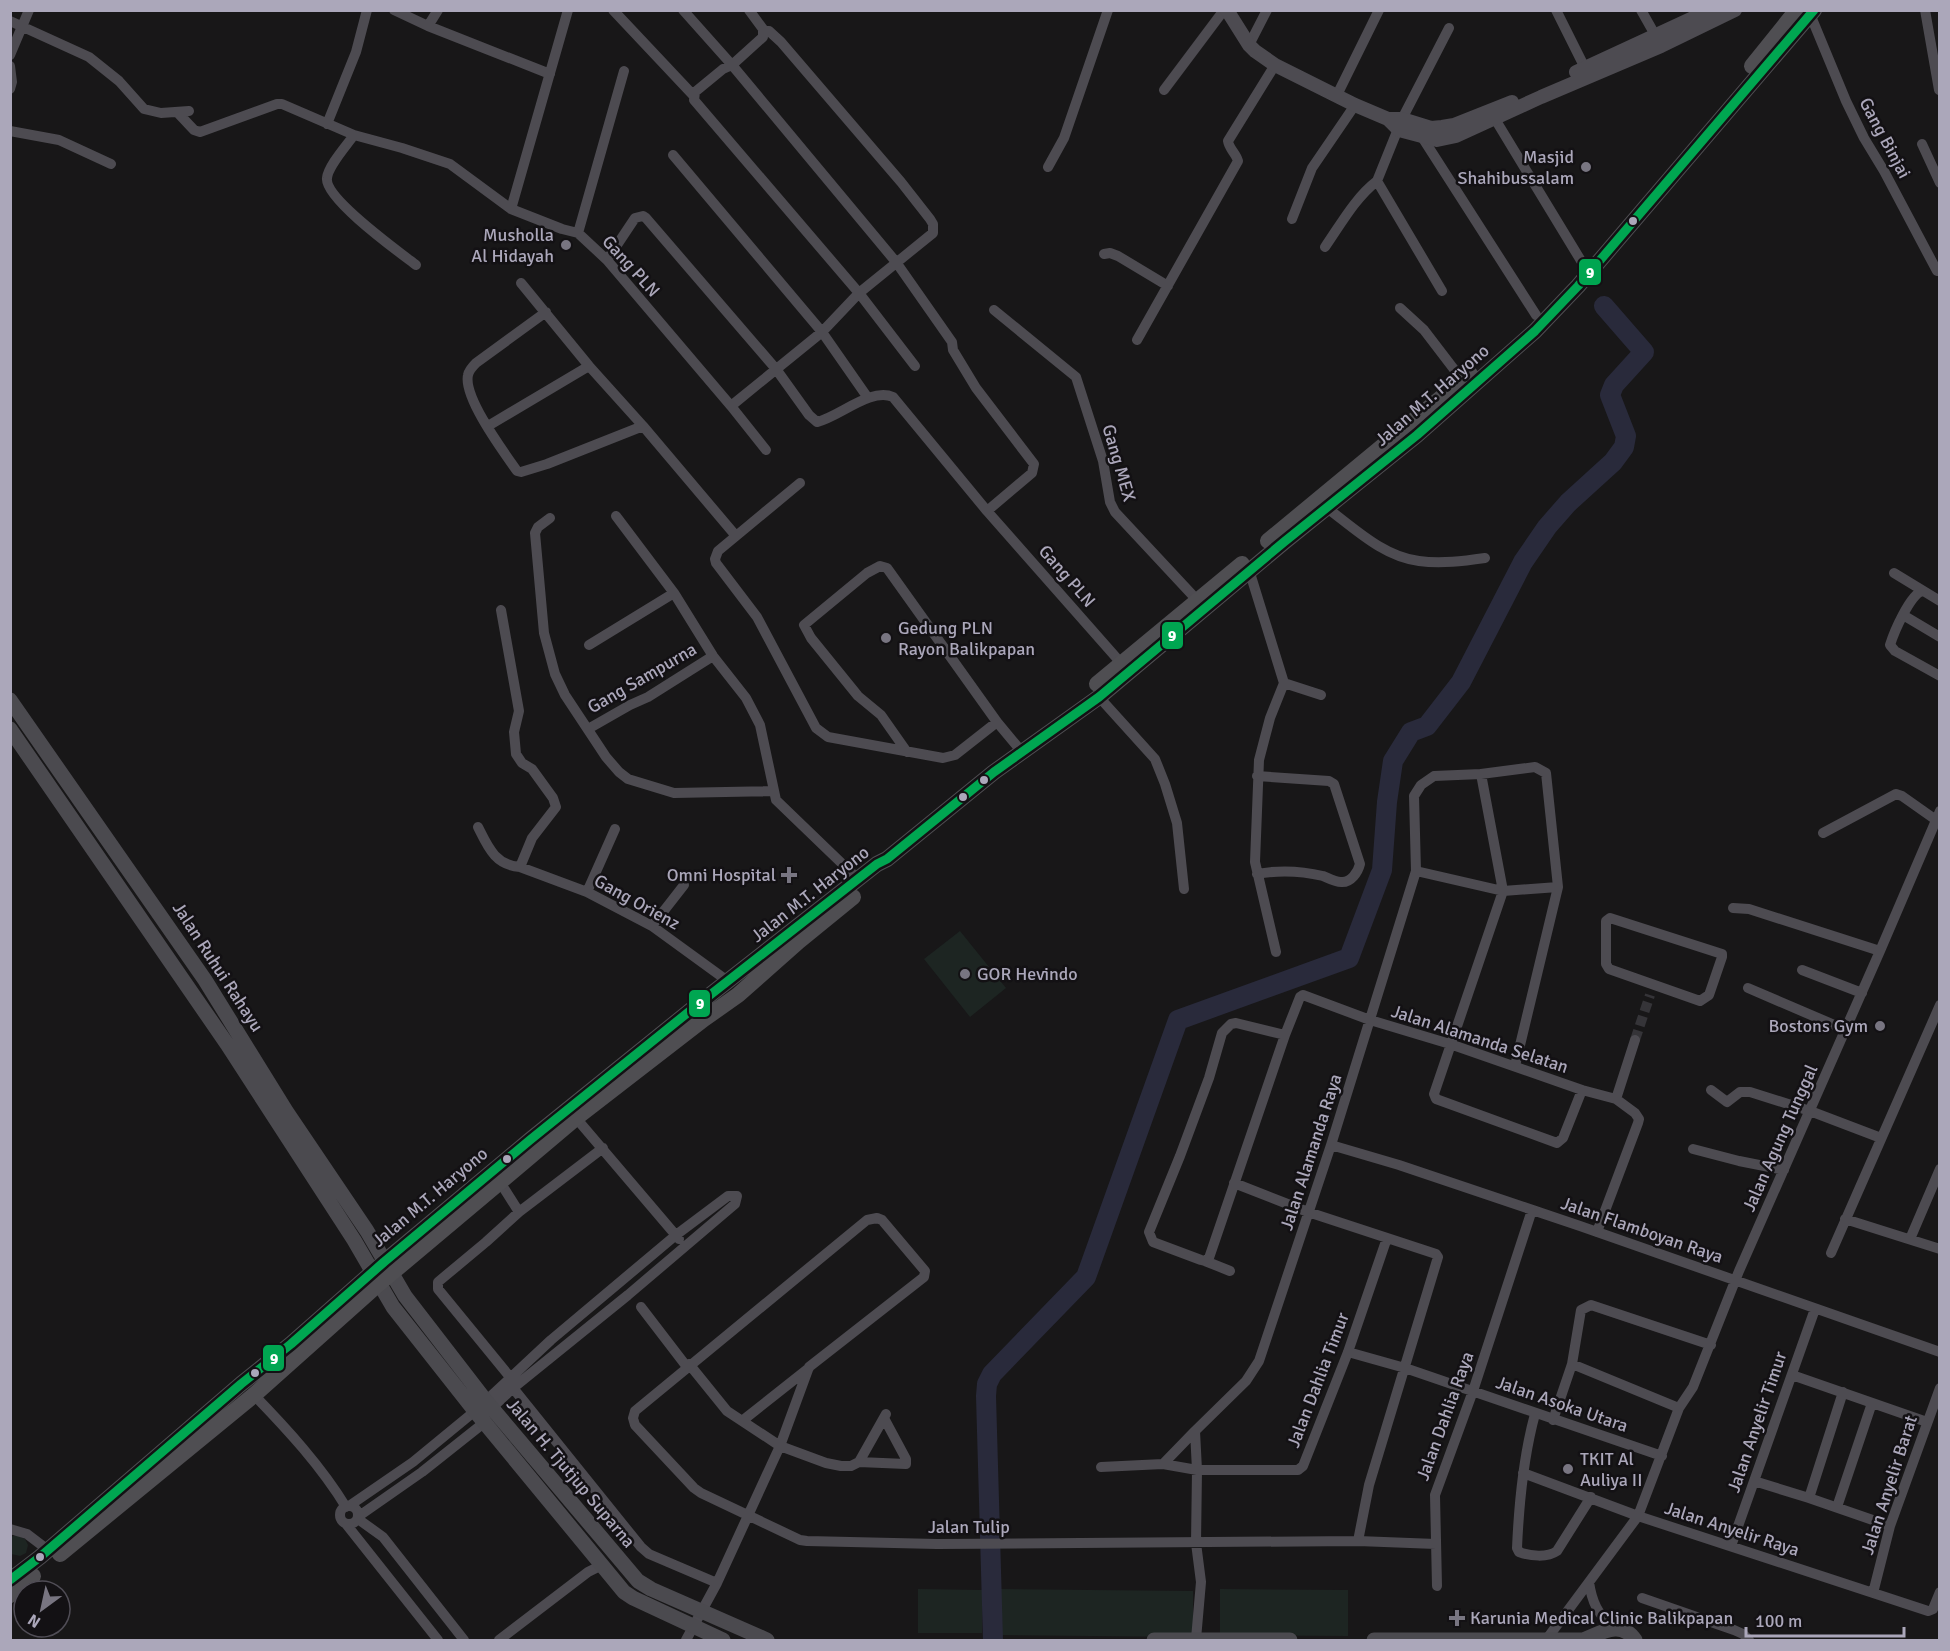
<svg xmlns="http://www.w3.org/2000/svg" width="1950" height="1651" viewBox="0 0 1950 1651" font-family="Signika,sans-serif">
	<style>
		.green { fill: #1d2522 }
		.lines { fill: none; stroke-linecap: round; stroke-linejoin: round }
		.river { stroke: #292a3b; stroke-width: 20 }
		.minor-tunnel { stroke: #353438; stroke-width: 10; stroke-dasharray: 10 5; stroke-linecap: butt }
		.minor { stroke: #4d4b51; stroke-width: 10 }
		.tertiary { stroke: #4d4b51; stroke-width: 14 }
		.secondary { stroke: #4b4a4f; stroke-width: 15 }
		.primary { stroke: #4f4e52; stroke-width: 16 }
		.bus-1-casing { stroke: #131114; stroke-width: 14 }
		.bus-1 { stroke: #00a651; stroke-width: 9 }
		.poi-dot { fill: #787581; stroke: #131114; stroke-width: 2 }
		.bus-dot { fill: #aba7ba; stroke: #131114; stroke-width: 2 }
		.labels { text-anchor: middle; stroke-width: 5; stroke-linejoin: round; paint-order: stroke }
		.street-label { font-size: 18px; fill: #aba7ba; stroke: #131114 }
		.poi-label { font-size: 18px; fill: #aba7ba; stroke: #131114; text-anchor: end }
		.line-badge { stroke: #131114; stroke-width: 2 }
		.badge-label { font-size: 16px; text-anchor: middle; font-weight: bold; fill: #fff }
	</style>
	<rect width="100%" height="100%" fill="#181718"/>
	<path class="green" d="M960 931 1006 988 970 1017 924 959Z
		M16 1535 25 1539 28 1545 26 1553 20 1556 11 1554V1537Z
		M918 1589 982 1590V1633H918Z
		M999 1589 1193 1591V1637L999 1635Z
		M1220 1589 1348 1590V1636L1220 1635Z"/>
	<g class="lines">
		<path class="river" d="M993 1640 986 1396 987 1384 992 1374 1086 1277 1178 1020 1349 958 1382 870 1387 802 1393 761 1411 732 1427 726 1461 682 1523 562 1547 527 1568 503 1613 462 1624 447 1626 436 1610 395 1614 385 1644 352 1604 306"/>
		<path class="minor-tunnel" d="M1635 1040 1650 995"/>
		<path class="minor" d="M394 10 428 26 550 74
			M568 10 511 209 562 229 578 233 607 260 731 406 822 332 859 293 933 233V224L930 219 901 182 781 42 769 31H763
			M613 10 693 95
			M683 10 732 65 896 262 952 342 953 350 976 388 1034 464 1032 473 987 511
			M749 10 763 29V37L732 65 723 69 695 92 694 100 859 293 915 366
			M1556 10 1585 68
			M1641 10 1658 40
			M1925 10 1939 90
			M1810 14 1846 101 1864 138 1884 171 1937 271 1940 270
			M10 21 89 57 119 81 144 109 161 113 189 111
			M428 26 438 10
			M1249 45 1267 10
			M10 55 29 10
			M10 66 12 82 10 89
			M1164 90 1224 10
			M1337 95 1379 10
			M178 113 194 130 200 132 277 104H282L354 135 402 148 450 164 511 209
			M1495 119 1583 264
			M327 124 356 52 367 10
			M10 131 59 140 111 164
			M354 135C347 145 328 166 327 178 324 198 399 252 416 265
			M1422 137 1536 315
			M1922 144 1940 183
			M673 155 822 332 868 398
			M1048 167 1064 138 1108 10
			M1292 219 1312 168 1355 105
			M578 233 624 71
			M1325 247C1341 224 1355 198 1377 181
			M1104 254 1110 253 1118 256 1168 286
			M607 260 635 218 643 216 646 218 776 369 809 415 817 422C839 417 871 387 893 397L987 511 1121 663
			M521 283 589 366 643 426 736 536
			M1442 291 1377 181 1402 119 1449 28
			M1400 308 1424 330 1463 381
			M994 310 1076 377 1103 461 1110 502 1115 512 1197 600
			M546 312 476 363C473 366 469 370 468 375 463 397 503 451 517 471L521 472 547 464 643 426
			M1137 340 1238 161C1236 153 1229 149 1228 141L1275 65
			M731 406 766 450
			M488 426 589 366
			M800 483 718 551 715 559 716 563 757 617 816 728 828 737 943 758 955 755 997 722
			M1327 508C1355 529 1384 557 1419 561 1441 564 1464 561 1485 558
			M616 516 674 593
			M550 518 538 527 535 533 544 633 555 674 565 695 606 757 619 772 628 779 674 793 772 791
			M1250 573 1284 683 1270 718 1259 760 1255 862 1276 952
			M1894 573 1940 601
			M1922 591C1910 595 1894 632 1890 645L1895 651 1940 676
			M501 610 519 711 514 732 516 754 522 763 532 769 553 798 556 807 532 838 520 867
			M1903 615 1940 637
			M589 645 674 593 713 656 746 698 760 725 776 800 858 879
			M1284 683 1321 695
			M1099 697 1155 759 1165 784 1177 823 1184 889
			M588 729 630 705 648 697 713 656
			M907 752 881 715 858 696 811 638 804 625 867 573 880 566 887 568 997 722 1022 752
			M1481 774 1503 891 1434 1094 1436 1099 1557 1143 1563 1138 1582 1090
			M478 827C488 847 495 865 520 867L587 892 652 926 729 982
			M1823 833 1896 794 1902 796 1936 820
			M1416 871 1503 891 1558 887
			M1257 874C1278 870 1302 871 1323 876 1328 878 1335 882 1341 882 1351 883 1358 872 1360 864L1334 784 1329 781 1257 776
			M587 892 615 829
			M1733 908 1749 909 1880 951
			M1610 918 1722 954V957L1709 995 1700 1001 1609 969 1606 964V921Z
			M652 926 684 885
			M1802 970 1862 993
			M1748 988 1846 1030
			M1285 1035 1236 1023 1231 1024 1222 1033 1209 1078 1180 1156 1149 1232 1153 1242 1201 1260 1205 1261 1209 1258 1285 1035 1300 997 1303 995 1370 1020 1450 1044 1582 1090 1616 1099 1635 1113 1639 1119 1638 1123 1597 1232
			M1711 1090 1727 1102 1740 1092H1750L1810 1111 1881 1138
			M1616 1099 1635 1040
			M576 1118 679 1239
			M1331 1145 1399 1165 1580 1226 1940 1352
			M603 1148 519 1212 486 1242 438 1282V1289L510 1377 513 1388 641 1547 649 1554 717 1583
			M1693 1149 1739 1161 1784 1170
			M500 1182 519 1212
			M1234 1183 1308 1212 1436 1254 1438 1257 1369 1485 1358 1541
			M1845 1219 1940 1249
			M1910 1239 1940 1169
			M1831 1253 1940 1005
			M1205 1261 1230 1271
			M641 1307 687 1367
			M1348 1352 1405 1368 1662 1456
			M689 1364 727 1411 780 1446 826 1463 841 1466H851L859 1462 906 1464V1459L884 1418
			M1572 1364 1679 1408
			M1792 1375 1927 1422
			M254 1395C287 1429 321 1466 346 1507
			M1535 1414C1523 1458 1519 1502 1517 1548L1519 1552C1530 1556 1547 1558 1557 1551L1591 1497
			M1553 1420 1572 1364 1581 1310 1591 1305 1711 1345
			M742 1421 809 1368
			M859 1462 886 1414
			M1163 1464 1195 1431
			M1101 1467 1163 1464 1197 1470H1298L1303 1466 1348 1352 1387 1238
			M1523 1473 1638 1516 1928 1611 1933 1609 1940 1592
			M1754 1481 1809 1498 1890 1526
			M1809 1498 1843 1392
			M340 1515a9 9 0 1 1 18 0a9 9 0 1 1-18 0Z
			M349 1506 413 1462 475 1411 551 1340 676 1235 728 1196H737L735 1204 628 1295 513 1388 492 1408
			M1837 1507 1872 1403
			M359 1516 422 1472 485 1422
			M358 1519 383 1537 464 1640
			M346 1524 438 1640
			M10 1529 27 1534 48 1550
			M1731 1546 1815 1309
			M1589 1582C1592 1603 1598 1613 1612 1628
			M1437 1586 1435 1495 1473 1391 1532 1210
			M1873 1593 1890 1526 1940 1388
			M1642 1598 1734 1630 1743 1634 1749 1640
			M1196 1639 1201 1582 1196 1543 1197 1470 1195 1431 1246 1381 1259 1361 1331 1145 1416 871 1414 796 1421 785 1434 776 1481 774 1535 767 1546 773 1558 887 1515 1066
			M499 1640 588 1572 602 1565
			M686 1640 717 1583 780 1446 809 1367 924 1277 925 1271 882 1220 877 1218 867 1220 635 1411 633 1418 635 1425 694 1488 701 1493 800 1540 807 1541 937 1544 1358 1541 1436 1544
			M1546 1640 1638 1516 1679 1408 1693 1387 1739 1271 1880 951 1940 811"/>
		<path class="tertiary" d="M1227 10 1249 45 1255 51 1275 65 1355 105 1388 119 1399 130 1437 140 1456 136 1541 97 1661 46 1735 10
			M1576 72 1710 10
			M1388 119H1402L1431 128 1442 127 1454 125 1512 102"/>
		<path class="secondary" d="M10 700 205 980 286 1111 367 1231 405 1296 486 1401 638 1581 651 1589 767 1640
			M10 729 227 1044 354 1240 393 1307 475 1411 624 1592 633 1598 723 1640
			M1154 1640H1290
			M1374 1640H1583C1601 1633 1621 1619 1635 1640"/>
		<path class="primary" d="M1752 66 1797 10
			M1268 541 1470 374
			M1097 684 1242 564
			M60 1554 254 1395 375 1287 576 1118 704 1019 738 995 799 941 853 897
			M10 1580 40 1557 241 1384 291 1344 384 1262 530 1140 696 1006 877 864 887 859 994 772 1099 697 1284 542 1417 435 1535 331 1578 286 1814 10
			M10 1595 33 1576"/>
		<g class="bus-1-casing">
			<path id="bus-1" d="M10 1580 40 1557 241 1384 291 1344 384 1262 530 1140 696 1006 877 864 887 859 994 772 1099 697 1284 542 1417 435 1535 331 1578 286 1814 10"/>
		</g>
		<use href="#bus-1" class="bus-1"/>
	</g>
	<g class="poi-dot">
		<circle cx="1586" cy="167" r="6"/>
		<circle cx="566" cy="245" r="6"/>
		<circle cx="886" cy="638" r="6"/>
		<path d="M786 866h6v6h6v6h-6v6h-6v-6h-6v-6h6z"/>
		<circle cx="965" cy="974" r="6"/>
		<circle cx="1880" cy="1026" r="6"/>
		<circle cx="1568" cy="1469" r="6"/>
		<path d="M1454 1609h6v6h6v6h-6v6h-6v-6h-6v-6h6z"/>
	</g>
	<g class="bus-dot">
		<circle cx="1633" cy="221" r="5"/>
		<circle cx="984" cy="780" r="5"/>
		<circle cx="963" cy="797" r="5"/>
		<circle cx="507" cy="1159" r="5"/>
		<circle cx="255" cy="1373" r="5"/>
		<circle cx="40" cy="1557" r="5"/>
	</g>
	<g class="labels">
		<g class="street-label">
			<text transform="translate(1885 138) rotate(62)" y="6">Gang Binjai</text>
			<text transform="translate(631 266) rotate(48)" y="6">Gang PLN</text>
			<text transform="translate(1432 395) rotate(-41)" y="6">Jalan M.T. Haryono</text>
			<text transform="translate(1119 463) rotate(74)" y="6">Gang MEX</text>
			<text transform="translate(1067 576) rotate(49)" y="6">Gang PLN</text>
			<text transform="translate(642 678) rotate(-30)" y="6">Gang Sampurna</text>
			<text transform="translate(810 894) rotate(-38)" y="6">Jalan M.T. Haryono</text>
			<text transform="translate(637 902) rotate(29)" y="6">Gang Orienz</text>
			<text transform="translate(218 967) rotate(57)" y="6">Jalan Ruhui Rahayu</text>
			<text transform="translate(1480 1039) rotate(18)" y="6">Jalan Alamanda Selatan</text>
			<text transform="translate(1780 1138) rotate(-66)" y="6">Jalan Agung Tunggal</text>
			<text transform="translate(1311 1152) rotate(-72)" y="6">Jalan Alamanda Raya</text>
			<text transform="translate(430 1197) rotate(-40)" y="6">Jalan M.T. Haryono</text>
			<text transform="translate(1642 1230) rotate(19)" y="6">Jalan Flamboyan Raya</text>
			<text transform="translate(1318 1380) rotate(-69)" y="6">Jalan Dahlia Timur</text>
			<text transform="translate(1562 1404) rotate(19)" y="6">Jalan Asoka Utara</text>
			<text transform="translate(1445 1416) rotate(-70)" y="6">Jalan Dahlia Raya</text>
			<text transform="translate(1757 1422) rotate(-71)" y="6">Jalan Anyelir Timur</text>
			<text transform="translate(571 1473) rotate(50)" y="6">Jalan H. Tjutjup Suparna</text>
			<text transform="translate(1889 1485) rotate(-72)" y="6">Jalan Anyelir Barat</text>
			<text x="969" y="1533">Jalan Tulip</text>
			<text transform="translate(1732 1529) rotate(18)" y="6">Jalan Anyelir Raya</text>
		</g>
		<g class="poi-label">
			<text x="1574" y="163">Masjid<tspan x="1574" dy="21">Shahibussalam</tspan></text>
			<text x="554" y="241">Musholla<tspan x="554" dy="21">Al Hidayah</tspan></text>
			<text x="898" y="634" text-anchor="start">Gedung PLN<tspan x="898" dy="21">Rayon Balikpapan</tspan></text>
			<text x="776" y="881">Omni Hospital</text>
			<text x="977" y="980" text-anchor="start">GOR Hevindo</text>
			<text x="1868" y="1032">Bostons Gym</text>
			<text x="1580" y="1465" text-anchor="start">TKIT Al<tspan x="1580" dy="21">Auliya II</tspan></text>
			<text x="1470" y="1624" text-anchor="start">Karunia Medical Clinic Balikpapan</text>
		</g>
	</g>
	<g class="line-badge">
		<rect x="1578" y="258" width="24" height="28" rx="6" fill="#00a651"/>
		<rect x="1161" y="621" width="23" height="29" rx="6" fill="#00a651"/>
		<rect x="688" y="989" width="23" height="29" rx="6" fill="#00a651"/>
		<rect x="262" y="1344" width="23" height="28" rx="6" fill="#00a651"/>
	</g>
	<g class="badge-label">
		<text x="1590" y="278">9</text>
		<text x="1172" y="641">9</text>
		<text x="700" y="1009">9</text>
		<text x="274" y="1364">9</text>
	</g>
	<rect width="1950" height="1651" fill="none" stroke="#aba7ba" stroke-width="24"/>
	<g transform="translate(42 1609) rotate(213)"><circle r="28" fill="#131114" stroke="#504d56" stroke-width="1.5"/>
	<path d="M0-4.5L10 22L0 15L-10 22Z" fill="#787581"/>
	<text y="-9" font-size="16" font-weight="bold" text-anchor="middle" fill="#aba7ba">N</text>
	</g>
	<path d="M1746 1627v9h158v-9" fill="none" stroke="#aba7ba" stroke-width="3"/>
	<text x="1755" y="1627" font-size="18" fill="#aba7ba" stroke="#131114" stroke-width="4.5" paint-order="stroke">100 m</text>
</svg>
